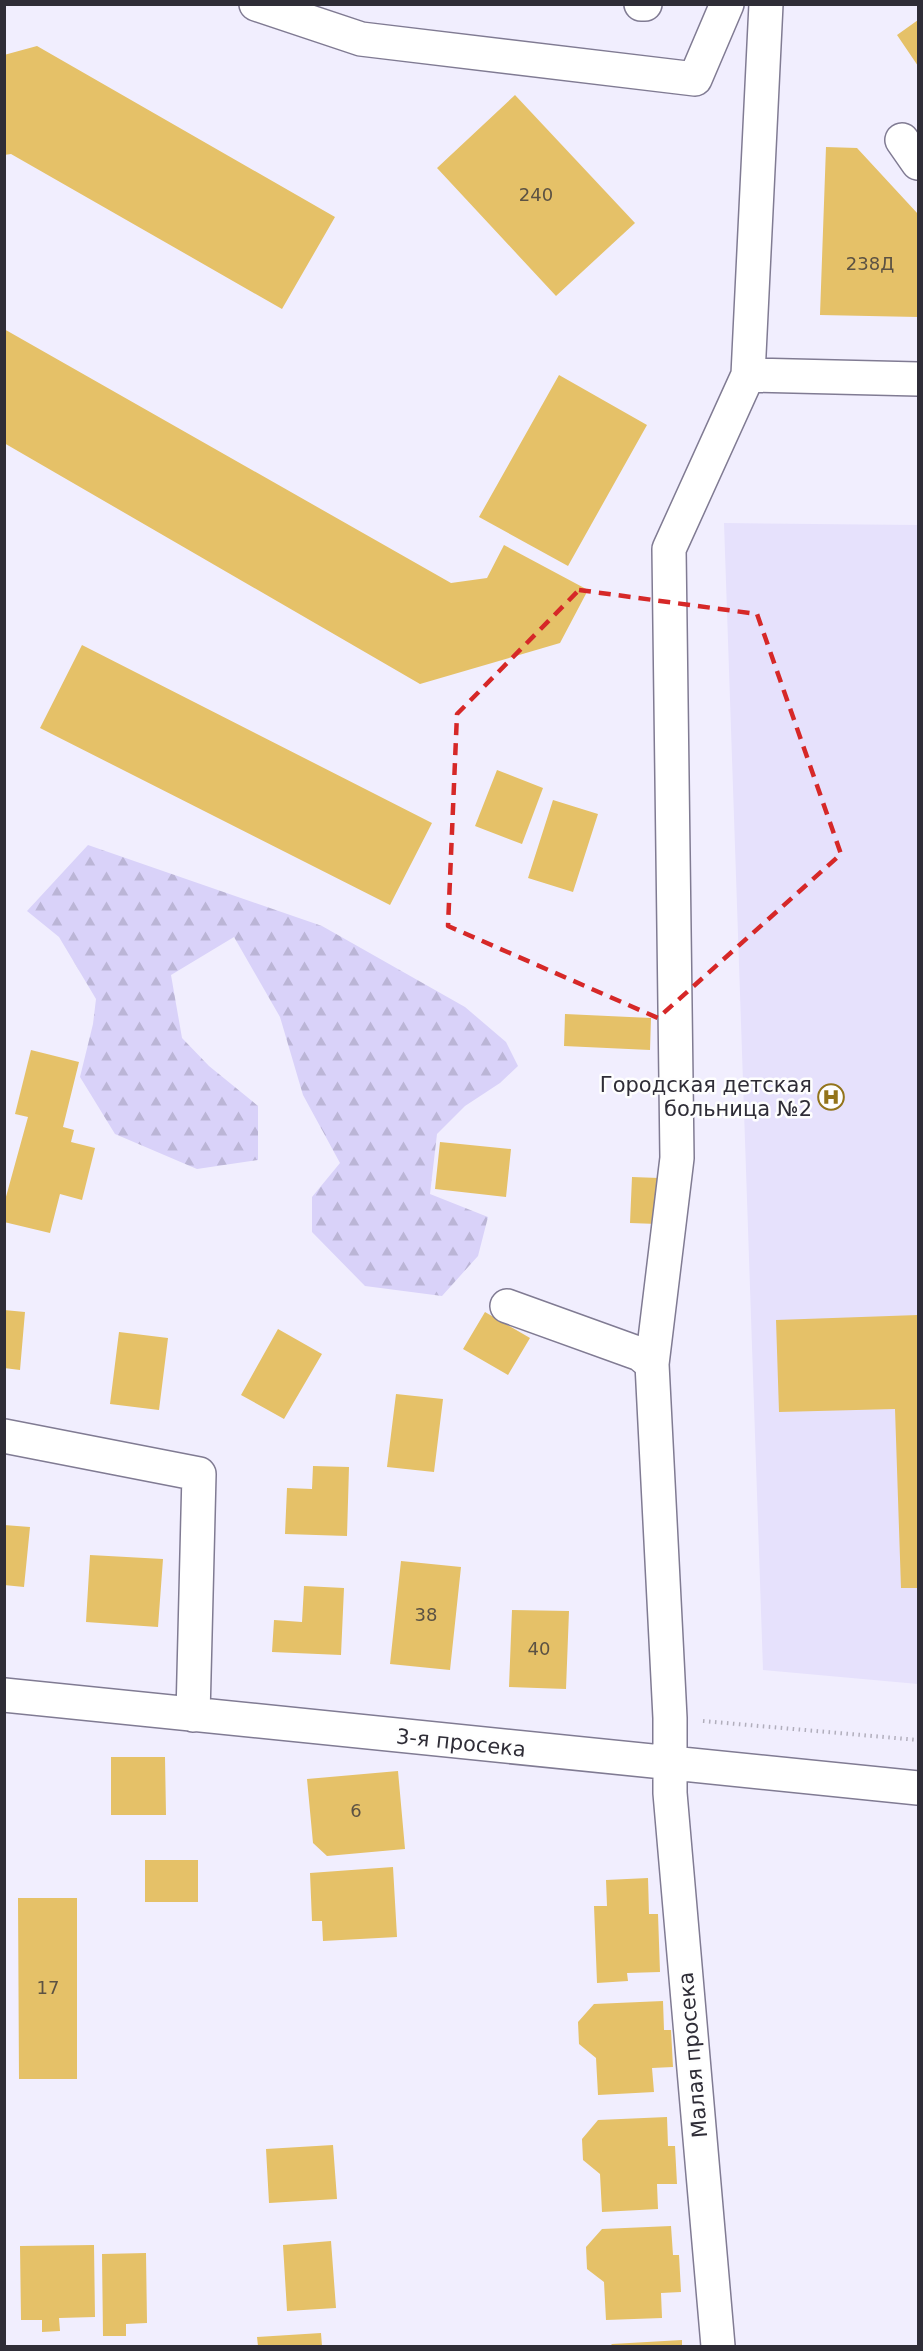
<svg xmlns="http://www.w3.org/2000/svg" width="923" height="2351" viewBox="0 0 923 2351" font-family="'DejaVu Sans',sans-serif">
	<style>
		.built { fill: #e6e1fc }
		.forest { fill: url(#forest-firs) }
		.building { fill: #e5c168 }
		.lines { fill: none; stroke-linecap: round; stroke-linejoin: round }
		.minor-casing { stroke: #807b93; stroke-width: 36 }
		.path { stroke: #b1aebc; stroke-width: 4; stroke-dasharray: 1.5 4.5; stroke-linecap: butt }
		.minor { stroke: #fff; stroke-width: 33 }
		.marked { fill: none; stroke: #d62828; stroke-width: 4.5; stroke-dasharray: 12 8; stroke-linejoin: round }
		.labels { text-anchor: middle; stroke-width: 5; stroke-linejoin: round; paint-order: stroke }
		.number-label { font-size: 18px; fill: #5c5243 }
		.poi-label { font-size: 21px; fill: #2f2d37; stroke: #fefefe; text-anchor: end }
		.street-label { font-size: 21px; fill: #2f2d37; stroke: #fefefe }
	</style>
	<defs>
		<pattern id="forest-firs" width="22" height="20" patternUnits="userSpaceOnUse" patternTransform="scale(1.5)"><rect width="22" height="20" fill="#d9d2f9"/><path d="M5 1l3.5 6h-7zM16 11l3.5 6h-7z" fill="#bbb5d6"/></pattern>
	</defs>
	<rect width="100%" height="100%" fill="#f1eefe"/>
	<path class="built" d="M724 523 918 525V1684L763 1670Z"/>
	<path class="forest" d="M88 845 322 926 465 1007 506 1042 518 1066 500 1083 465 1106 437 1134 430 1194 488 1217 478 1256 442 1296 365 1286 312 1232V1197L340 1163 303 1095 280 1017 234 937 171 975 182 1038 209 1066 258 1106V1160L197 1169 115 1134 80 1077 93 1024 96 999 59 937 27 911Z"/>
	<path class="building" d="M918 20V66L897 35Z
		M37 46 335 217 282 309 11 154 4 155V55Z
		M515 95 635 223 556 296 437 168Z
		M826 147 857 148 918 214V317L820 315Z
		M4 329 451 583 487 578 504 545 588 590 560 643 420 684 4 443Z
		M559 375 647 425 568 566 479 517Z
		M82 645 432 823 390 905 40 728Z
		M497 770 543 788 522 844 475 826Z
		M553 800 598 814 573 892 528 878Z
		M565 1014 651 1018 650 1050 564 1046Z
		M31 1050 79 1062 63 1127 74 1130 71 1142 95 1148 82 1200 60 1194 50 1233 4 1222V1204L28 1117 15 1114Z
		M440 1142 511 1149 506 1197 435 1189Z
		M632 1177 659 1178 657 1224 630 1223Z
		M4 1310 25 1312 20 1370 4 1368Z
		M485 1312 530 1338 508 1375 463 1349Z
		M918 1315V1588H901L895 1409 779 1412 776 1320Z
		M278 1329 322 1354 284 1419 241 1395Z
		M119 1332 168 1338 159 1410 110 1404Z
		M396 1394 443 1399 434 1472 387 1467Z
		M313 1466 349 1467 347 1536 285 1534 287 1488 312 1489Z
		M4 1525 30 1527 24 1587 4 1585Z
		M90 1555 163 1559 158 1627 86 1622Z
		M401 1561 461 1567 450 1670 390 1664Z
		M304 1586 344 1588 341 1655 272 1652 274 1620 302 1622Z
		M512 1610 569 1611 566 1689 509 1687Z
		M111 1757H165L166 1815H111Z
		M398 1771 405 1849 327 1856 313 1843 307 1779Z
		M145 1860H198V1902H145Z
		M393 1867 397 1937 323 1941 322 1921H312L310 1873Z
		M648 1878 649 1914H658L660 1972 627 1973 628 1981 597 1983 594 1906H607L606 1880Z
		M18 1898H77V2079H19Z
		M663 2001 664 2030H671L673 2067 652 2068 654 2092 598 2095 596 2058 579 2044 578 2022 594 2004Z
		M667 2117 668 2146H675L677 2184H657L658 2209 602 2212 600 2174 583 2160 582 2139 598 2120Z
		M333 2145 337 2199 269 2203 266 2149Z
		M671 2226 673 2255H679L681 2292 661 2293 662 2318 606 2320 604 2282 587 2269 586 2247 602 2229Z
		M331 2241 336 2308 287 2311 283 2245Z
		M94 2245 95 2317 59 2318 60 2331 42 2332V2320H21L20 2246Z
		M146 2253 147 2323 126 2324V2336H103L102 2254Z
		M321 2333 322 2346H258L257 2337Z
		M682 2340V2346H610L612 2344Z"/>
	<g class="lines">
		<g class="minor-casing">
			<path id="minor" d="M256 4 361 39 695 79 727 4
				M641 4H645
				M902 140 918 163
				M748 375 918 379
				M507 1306 640 1354 652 1364
				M4 1436 199 1474 193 1715
				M4 1695 918 1788
				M718 2346 670 1793V1718L652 1364 677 1158 669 549 748 375 766 4"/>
		</g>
		<path class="path" d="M703 1721 918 1740"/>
		<use href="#minor" class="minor"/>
	</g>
	<path class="marked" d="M579 590 757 614 841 854 658 1018 448 926 457 714Z"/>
	<defs>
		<g id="hospital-ring" transform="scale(1.35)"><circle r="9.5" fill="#fefefe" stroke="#93741b" stroke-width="1.5"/><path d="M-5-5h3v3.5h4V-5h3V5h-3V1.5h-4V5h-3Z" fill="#93741b"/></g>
	</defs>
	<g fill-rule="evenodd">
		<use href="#hospital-ring" x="831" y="1097"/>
	</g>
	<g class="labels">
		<g class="number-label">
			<text x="536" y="201">240</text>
			<text x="870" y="270">238Д</text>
			<text x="426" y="1621">38</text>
			<text x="539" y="1655">40</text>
			<text x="356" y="1817">6</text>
			<text x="48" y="1994">17</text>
		</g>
		<g class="poi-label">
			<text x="812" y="1092">Городская детская<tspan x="812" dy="24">больница №2</tspan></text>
		</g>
		<g class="street-label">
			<text transform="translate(461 1743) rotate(6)" y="7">3-я просека</text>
			<text transform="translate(693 2055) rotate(-95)" y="7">Малая просека</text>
		</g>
	</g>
	<rect width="923" height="2351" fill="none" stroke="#2f2d37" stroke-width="12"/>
</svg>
